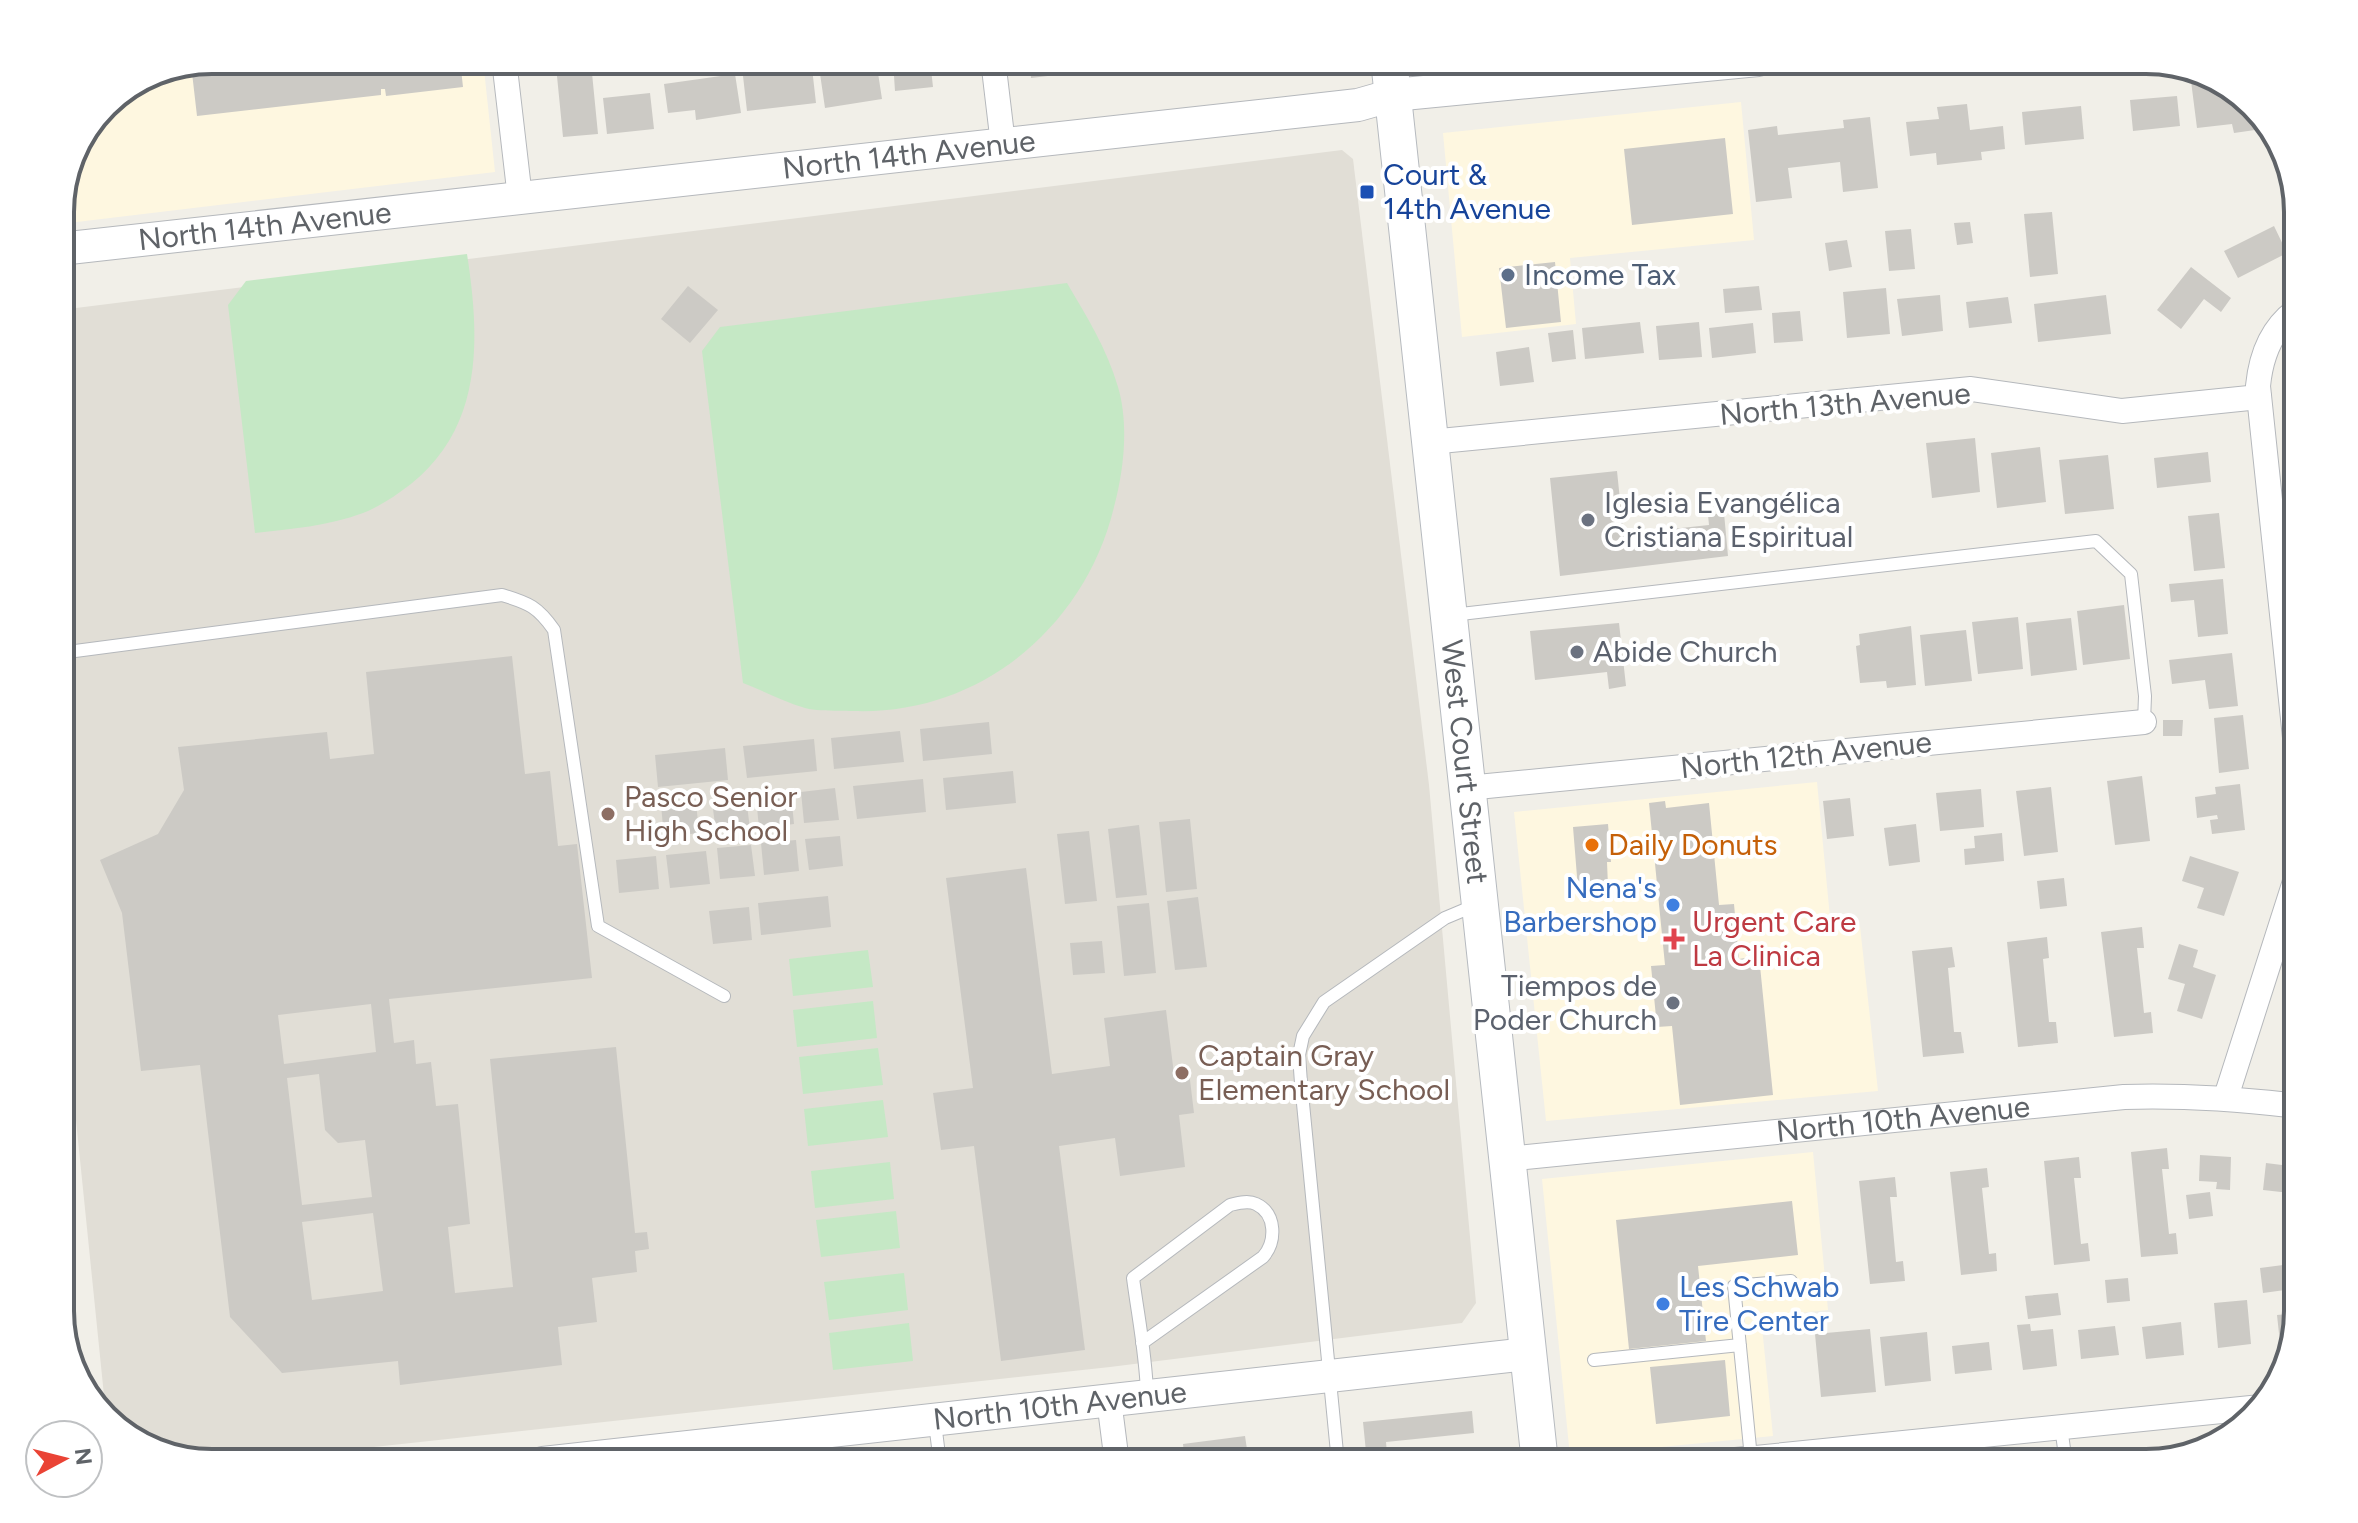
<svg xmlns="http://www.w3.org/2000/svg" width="2358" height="1523" viewBox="0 0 2358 1523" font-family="Figtree,sans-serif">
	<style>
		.commercial { fill: #fef7e0 }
		.education { fill: #e1ded6 }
		.pitch { fill: #c5e8c5 }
		.building { fill: #cccac5; fill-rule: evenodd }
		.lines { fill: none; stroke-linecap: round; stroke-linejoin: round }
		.service-casing { stroke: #b5b8bc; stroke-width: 14 }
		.minor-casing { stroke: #b5b8bc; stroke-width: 26 }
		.tertiary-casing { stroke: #b5b8bc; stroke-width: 34 }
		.secondary-casing { stroke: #b6babf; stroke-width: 38 }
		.service { stroke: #fff; stroke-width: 12 }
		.minor { stroke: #fff; stroke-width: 24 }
		.tertiary { stroke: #fff; stroke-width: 32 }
		.secondary { stroke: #fff; stroke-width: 36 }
		.transit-dot { fill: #1a4fb4; stroke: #fff; stroke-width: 3 }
		.service-dot { fill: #5c6f8a; stroke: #fff; stroke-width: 3 }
		.worship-dot { fill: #6b7280; stroke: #fff; stroke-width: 3 }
		.education-dot { fill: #8d6e63; stroke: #fff; stroke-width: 3 }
		.food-dot { fill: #e8710a; stroke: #fff; stroke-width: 3 }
		.shop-dot { fill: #3f7fe0; stroke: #fff; stroke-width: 3 }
		.health-dot { fill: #e0444e; stroke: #fff; stroke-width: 3 }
		.labels { text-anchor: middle; stroke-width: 8; stroke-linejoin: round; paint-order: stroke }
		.street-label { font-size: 30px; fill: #5f6368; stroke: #fff }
		.transit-label { font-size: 30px; fill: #164399; stroke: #fff; text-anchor: start }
		.service-label { font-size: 30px; fill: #4e5e75; stroke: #fff; text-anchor: start }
		.worship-label { font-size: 30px; fill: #5b616d; stroke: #fff; text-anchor: start }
		.education-label { font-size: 30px; fill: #785e54; stroke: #fff; text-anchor: start }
		.food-label { font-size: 30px; fill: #c56008; stroke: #fff; text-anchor: start }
		.shop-label { font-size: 30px; fill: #366cbe; stroke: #fff; text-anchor: end }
		.health-label { font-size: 30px; fill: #be3a42; stroke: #fff; text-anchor: start }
		.rim { fill: none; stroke: #5f6368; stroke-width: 4 }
	</style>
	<rect width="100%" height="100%" fill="#f1efe8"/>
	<path class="commercial" d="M212 60H483L495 172 60 224V202L105 104 154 71Z
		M1741 102 1754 240 1570 258 1576 324 1462 337 1443 133Z
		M1817 782 1831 928 1860 926 1878 1091 1546 1121 1514 812Z
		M1813 1152 1828 1310 1761 1317 1773 1436 1570 1456 1542 1179Z"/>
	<path class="education" d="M1342 150 1353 159 1429 785 1476 1303 1462 1323 1110 1367 226 1463H211L128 1438 106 1415 60 963V310Z"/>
	<path class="pitch" d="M467 254C481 344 483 435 400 492 389 500 376 508 363 513 328 526 291 529 255 533L228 305 246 281Z
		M1067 283C1087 317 1107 349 1118 387 1129 424 1124 470 1114 507 1085 627 980 715 854 711 839 710 820 712 805 708 784 702 764 691 743 683L702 351 720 327Z
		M868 950 873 987 793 996 789 959Z
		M873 1001 877 1038 797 1047 793 1010Z
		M878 1048 883 1085 803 1094 799 1057Z
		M883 1100 888 1137 808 1146 804 1109Z
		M890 1162 894 1199 815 1208 811 1171Z
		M896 1211 900 1248 821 1257 816 1220Z
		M904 1273 908 1310 829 1320 824 1282Z
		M909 1323 913 1361 833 1370 829 1333Z"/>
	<path class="building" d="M212 60H378L379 75 385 74 383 60H460L463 87 386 96 385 89H381V95L197 116 191 64Z
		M818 60H876L882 99 825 108Z
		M930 60 933 87 895 91 893 61Z
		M1030 60H1072L1073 73 1031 78Z
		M1083 60H1125L1126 65 1084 70Z
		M591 63 598 134 563 137 556 66Z
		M812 68 816 103 747 111 743 76Z
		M735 74 741 113 696 120 695 110 668 113 664 84Z
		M2210 79 2213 80 2214 89 2232 87 2252 109 2255 130 2234 133 2232 124 2197 128 2191 81Z
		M650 93 654 129 607 134 603 98Z
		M2177 96 2180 126 2133 131 2130 100Z
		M1967 104 1970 130 2003 126 2005 149 1981 152 1982 160 1937 165 1936 153 1910 156 1906 122 1939 119 1937 107Z
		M2081 106 2084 139 2025 145 2022 112Z
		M1870 117 1878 188 1843 192 1840 162 1788 168 1792 198 1756 202 1748 130 1777 126 1778 135 1844 128 1843 120Z
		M1725 138 1733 214 1632 225 1624 149Z
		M2052 212 2058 274 2030 277 2024 214Z
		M1970 222 1973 243 1957 245 1954 223Z
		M2274 226 2287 253 2238 278 2224 251Z
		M1911 229 1915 269 1889 271 1885 231Z
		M1847 240 1852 267 1829 271 1825 243Z
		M1555 262 1561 322 1506 328 1499 268Z
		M2191 267 2231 298 2221 312 2204 299 2181 329 2157 310Z
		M688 286 718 310 690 343 661 319Z
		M1759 286 1762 310 1725 313 1723 289Z
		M1886 288 1890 334 1847 338 1843 292Z
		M1940 295 1943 331 1902 336 1897 299Z
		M2106 295 2111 334 2038 342 2034 304Z
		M2008 297 2012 323 1969 328 1966 302Z
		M1800 311 1803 341 1774 343 1772 313Z
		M1640 322 1644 353 1585 359 1582 328Z
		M1699 322 1702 357 1659 360 1656 326Z
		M1753 323 1756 353 1712 358 1709 328Z
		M1573 330 1576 359 1552 362 1548 333Z
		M1529 347 1534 382 1500 386 1496 352Z
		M1975 438 1980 492 1932 498 1926 443Z
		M2040 447 2046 502 1997 508 1991 453Z
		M2208 452 2211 482 2157 488 2154 458Z
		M2108 455 2114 509 2065 514 2059 460Z
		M1617 471 1623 529 1643 527 1644 532 1709 525 1708 515 1724 513 1728 556 1560 576 1550 478Z
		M2219 513 2225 568 2194 571 2188 516Z
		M2223 579 2228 634 2198 637 2194 600 2171 602 2169 584Z
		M2124 605 2130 659 2083 665 2077 611Z
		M2018 617 2023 669 1978 674 1972 622Z
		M2071 618 2077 670 2031 676 2026 623Z
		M1619 623 1626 686 1609 689 1607 672 1535 680 1530 631Z
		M1911 626 1916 685 1887 688 1886 681 1860 683 1856 646 1860 645 1859 634Z
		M1966 630 1972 681 1925 686 1920 635Z
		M2232 653 2238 706 2209 709 2205 680 2172 684 2169 660Z
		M512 656 525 774 550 771 558 846 577 844 592 978 389 999 394 1043 414 1040 416 1064 431 1062 436 1106 458 1104 470 1224 448 1227 455 1293 513 1287 490 1059 616 1047 635 1233 647 1232 649 1249 635 1251 637 1272 592 1278 597 1322 558 1327 562 1365 400 1385 398 1361 282 1373 230 1317 200 1065 141 1071 122 913 100 860 158 834 184 790 178 747 327 732 330 759 374 754 366 672ZM371 1004 376 1052 284 1064 278 1015ZM319 1074 325 1130 338 1143 365 1140 372 1197 302 1205 287 1078ZM373 1213 383 1291 312 1300 302 1222Z
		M2243 715 2249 769 2219 773 2214 718Z
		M2163 720H2183L2182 736H2163Z
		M989 722 992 754 923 761 920 729Z
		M900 731 904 762 834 769 831 738Z
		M814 739 817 771 747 778 743 746Z
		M725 748 728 780 658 787 655 755Z
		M1013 771 1016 803 946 810 943 778Z
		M2142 776 2150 841 2115 845 2107 781Z
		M923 779 926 812 857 819 853 786Z
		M2240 784 2245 830 2212 834 2210 820 2218 819 2217 815 2197 818 2195 797 2216 794 2215 787Z
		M2051 787 2058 852 2024 856 2016 791Z
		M835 788 839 820 804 823 801 792Z
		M1981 789 1984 827 1940 831 1936 793Z
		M791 793 794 824 759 828 756 797Z
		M746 797 750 829 716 832 712 801Z
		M1850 798 1854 836 1827 839 1823 801Z
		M1665 801 1666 808 1709 803 1719 905 1734 904 1739 959 1759 956 1773 1095 1680 1105 1672 1026 1657 1027 1651 966 1665 965 1649 803Z
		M696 802 699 833 664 837 661 805Z
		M1190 819 1197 889 1166 892 1159 822Z
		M1608 824 1611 862H1607L1608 886 1578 889 1573 827Z
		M1916 824 1920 862 1889 866 1884 828Z
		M1139 825 1147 895 1116 898 1108 829Z
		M1089 831 1097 901 1065 904 1057 834Z
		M2002 833 2004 861 1965 865 1964 849 1975 848 1974 836Z
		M840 836 843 866 809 870 805 839Z
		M796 840 799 871 764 875 761 843Z
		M751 845 755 876 720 879 717 848Z
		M706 851 710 884 670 888 666 855Z
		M656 856 659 889 619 893 616 860Z
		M2190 856 2239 872 2224 916 2197 908 2204 888 2182 881Z
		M1026 868 1052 1074 1110 1066 1104 1018 1166 1010 1174 1074 1189 1072 1194 1113 1179 1115 1185 1167 1120 1176 1115 1138 1059 1146 1085 1350 1001 1361 974 1146 941 1150 933 1093 973 1088 946 878Z
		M2064 878 2067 906 2040 909 2037 881Z
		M828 896 831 927 761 935 758 903Z
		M1198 897 1207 967 1175 970 1167 901Z
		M1149 903 1156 973 1124 976 1117 906Z
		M749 907 752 940 713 944 709 911Z
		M2142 927 2144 948H2137L2144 1013 2151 1012 2153 1033 2114 1037 2101 932Z
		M2047 937 2049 958 2043 959 2049 1022H2056L2058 1043 2018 1047 2007 942Z
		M1102 941 1105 973 1073 975 1070 943Z
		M2179 944 2198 950 2193 967 2216 975 2202 1019 2177 1011 2185 984 2168 979Z
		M1952 947 1955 967 1948 968 1954 1032H1961L1964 1053 1923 1057 1912 951Z
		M2167 1148 2169 1169H2162L2169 1234 2176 1233 2178 1254 2141 1257 2131 1152Z
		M2200 1155 2231 1157 2230 1190 2216 1189 2217 1182 2199 1181Z
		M2079 1157 2081 1178H2074L2081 1244 2088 1243 2090 1261 2054 1265 2044 1161Z
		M2266 1163 2298 1167V1194L2263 1190Z
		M1987 1168 1989 1187 1982 1188 1989 1254 1996 1253 1997 1271 1961 1275 1950 1172Z
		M1895 1177 1897 1197H1890L1896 1262 1903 1261 1905 1281 1870 1284 1859 1181Z
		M2210 1192 2213 1216 2189 1219 2186 1195Z
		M1792 1201 1798 1255 1698 1266 1706 1341 1629 1349 1616 1220Z
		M2283 1265 2285 1290 2263 1293 2260 1268Z
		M2128 1278 2130 1301 2107 1303 2105 1280Z
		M2058 1293 2061 1315 2028 1319 2025 1296Z
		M2247 1300 2251 1344 2218 1348 2214 1303Z
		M2298 1313 2289 1342 2280 1343 2277 1315Z
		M2181 1322 2184 1355 2146 1359 2142 1327Z
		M2030 1324 2031 1331 2053 1329 2057 1366 2023 1370 2017 1325Z
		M2115 1326 2119 1355 2081 1359 2078 1330Z
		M1870 1329 1876 1392 1821 1397 1815 1334Z
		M1927 1332 1931 1381 1885 1386 1880 1337Z
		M1989 1342 1992 1370 1955 1374 1952 1346Z
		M1725 1360 1730 1416 1656 1424 1650 1367Z
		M1472 1411 1474 1433 1386 1442 1387 1454 1384 1455V1460L1367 1462 1363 1422Z
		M1245 1436 1248 1456 1215 1460 1216 1463H1185L1183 1444Z"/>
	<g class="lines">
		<g class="service-casing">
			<path id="service" d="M1452 615 2096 541 2131 574 2145 696 2144 722
				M60 653 502 595C529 603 538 607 554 630L598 926 724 996
				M1142 1343 1263 1257C1276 1242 1277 1214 1256 1204 1248 1200 1238 1203 1230 1205L1133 1278C1138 1316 1146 1355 1147 1394
				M1594 1360 1740 1345
				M935 1423 940 1463
				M2061 1427 2066 1463
				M1751 1458 1734 1286 1791 1281
				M1338 1463 1301 1083 1299 1055 1303 1036 1324 1002 1445 918 1476 905"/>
		</g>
		<g class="minor-casing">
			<g id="minor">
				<path d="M504 60 520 198"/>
				<path d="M993 60 1003 144"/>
				<path d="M2298 309C2272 327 2261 355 2258 386L2298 766"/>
				<path d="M1430 442 1971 389 2122 411 2259 397"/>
				<path d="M1467 788 2144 722"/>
				<path d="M2226 1097 2298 872"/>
				<path id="s1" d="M1507 1159 2124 1097C2183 1095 2239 1099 2298 1106"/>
				<path d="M1109 1400 1117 1463"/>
				<path d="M765 1438 768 1463"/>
				<path d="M1705 1463 2261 1407"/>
			</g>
		</g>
		<g class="tertiary-casing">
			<g id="tertiary">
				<path id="s2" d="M60 249 1358 105 1393 95 1758 60"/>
				<path id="s3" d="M543 1463 1528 1354"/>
			</g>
		</g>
		<g class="secondary-casing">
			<g id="secondary">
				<path id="s4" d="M1389 60 1540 1463"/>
			</g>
		</g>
		<use href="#service" class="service"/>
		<use href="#minor" class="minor"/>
		<use href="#tertiary" class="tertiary"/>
		<use href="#secondary" class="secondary"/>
	</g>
	<rect class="transit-dot" x="1359" y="184" width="16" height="16" rx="4"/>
	<circle class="service-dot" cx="1508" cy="275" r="8"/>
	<g class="worship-dot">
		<circle cx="1588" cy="520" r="8"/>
		<circle cx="1577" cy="652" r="8"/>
		<circle cx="1673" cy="1003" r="8"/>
	</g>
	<g class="education-dot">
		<circle cx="608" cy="814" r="8"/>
		<circle cx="1182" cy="1073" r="8"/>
	</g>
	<circle class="food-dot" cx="1592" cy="845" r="8"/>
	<g class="shop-dot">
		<circle cx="1673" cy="905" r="8"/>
		<circle cx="1663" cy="1304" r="8"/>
	</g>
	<path class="health-dot" d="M1670 927h8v8h8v8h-8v8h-8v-8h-8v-8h8z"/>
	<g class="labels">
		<g class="street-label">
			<text dy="10" stroke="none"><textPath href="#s2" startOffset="854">North 14th Avenue</textPath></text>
			<text dy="10" stroke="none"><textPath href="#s2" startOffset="206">North 14th Avenue</textPath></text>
			<text transform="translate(1845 404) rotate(-5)" y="10">North 13th Avenue</text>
			<text transform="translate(1806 755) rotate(-6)" y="10">North 12th Avenue</text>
			<text dy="10" stroke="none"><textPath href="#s4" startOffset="706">West Court Street</textPath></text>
			<text dy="10" stroke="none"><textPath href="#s1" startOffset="398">North 10th Avenue</textPath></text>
			<text dy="10" stroke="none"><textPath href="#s3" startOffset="520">North 10th Avenue</textPath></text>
		</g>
		<g class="transit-label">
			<text x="1383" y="185">Court &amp;<tspan x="1383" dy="34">14th Avenue</tspan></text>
		</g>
		<g class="service-label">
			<text x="1524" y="285">Income Tax</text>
		</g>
		<g class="worship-label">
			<text x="1604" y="513">Iglesia Evangélica<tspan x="1604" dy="34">Cristiana Espiritual</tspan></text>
			<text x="1593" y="662">Abide Church</text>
			<text x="1657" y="996" text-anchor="end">Tiempos de<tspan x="1657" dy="34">Poder Church</tspan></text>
		</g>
		<g class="education-label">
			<text x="624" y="807">Pasco Senior<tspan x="624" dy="34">High School</tspan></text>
			<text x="1198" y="1066">Captain Gray<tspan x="1198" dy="34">Elementary School</tspan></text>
		</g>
		<g class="food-label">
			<text x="1608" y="855">Daily Donuts</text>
		</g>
		<g class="shop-label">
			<text x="1657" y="898">Nena's<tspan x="1657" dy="34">Barbershop</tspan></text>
			<text x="1679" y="1297" text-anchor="start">Les Schwab<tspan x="1679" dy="34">Tire Center</tspan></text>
		</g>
		<g class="health-label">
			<text x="1692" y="932">Urgent Care<tspan x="1692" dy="34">La Clinica</tspan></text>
		</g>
	</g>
	<path d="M0 0H2358V1523H0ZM212 74H2146A138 138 0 0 1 2284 212V1311A138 138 0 0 1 2146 1449H212A138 138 0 0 1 74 1311V212A138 138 0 0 1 212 74Z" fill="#fff" fill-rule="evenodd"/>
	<path class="rim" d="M212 74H2146A138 138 0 0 1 2284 212V1311A138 138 0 0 1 2146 1449H212A138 138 0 0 1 74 1311V212A138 138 0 0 1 212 74Z"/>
	<g transform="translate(64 1459) rotate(83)"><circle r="38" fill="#ffffff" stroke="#bfc1c3" stroke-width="2"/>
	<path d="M0-6L14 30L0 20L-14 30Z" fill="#ea4335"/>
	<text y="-12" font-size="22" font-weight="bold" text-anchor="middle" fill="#5f6368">N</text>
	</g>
</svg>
